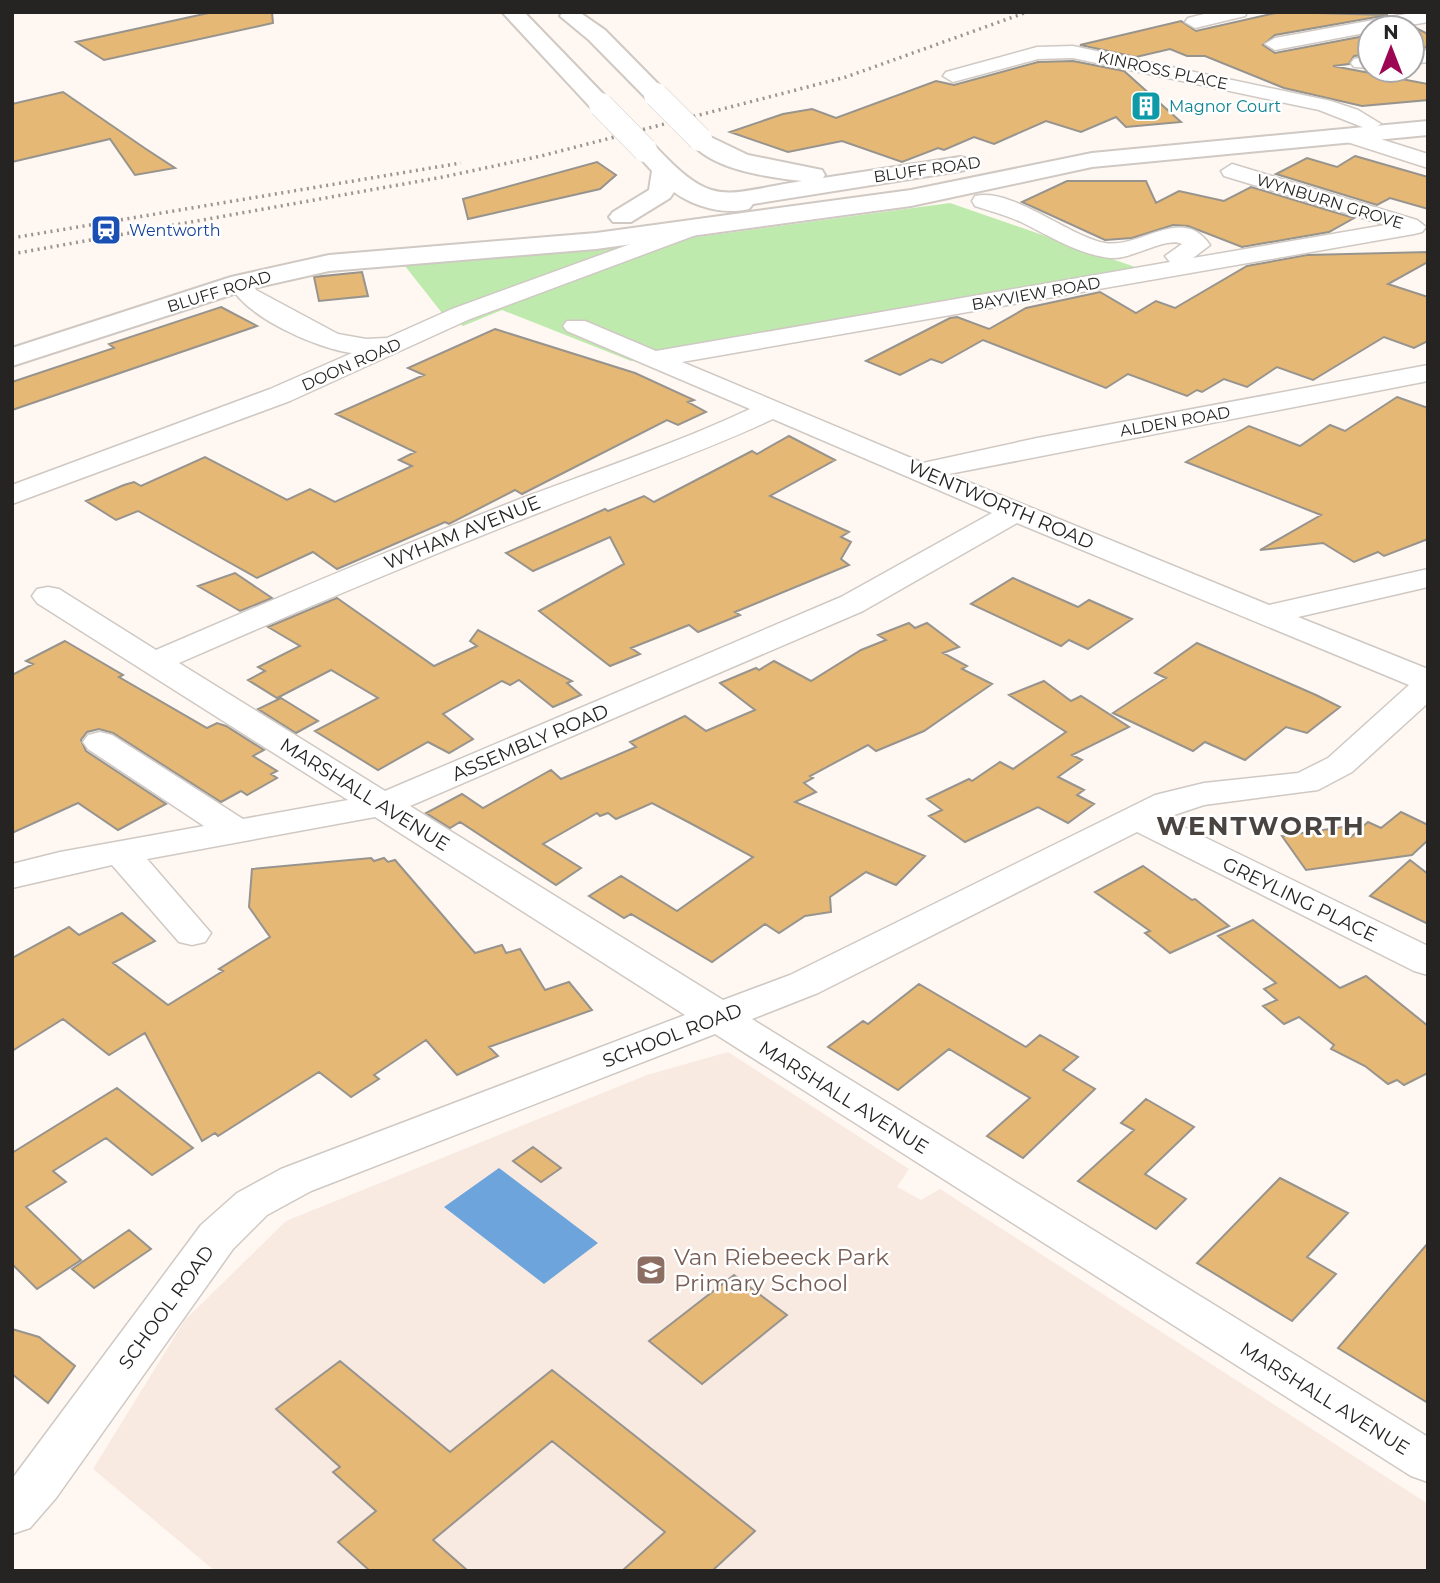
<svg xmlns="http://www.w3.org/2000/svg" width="1440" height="1583" viewBox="0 0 1440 1583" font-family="Montserrat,sans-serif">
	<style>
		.built { fill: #f9eae1 }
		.green { fill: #beebad }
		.water { fill: #6ca4db }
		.building { fill: #e6b875; stroke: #97938d; stroke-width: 2 }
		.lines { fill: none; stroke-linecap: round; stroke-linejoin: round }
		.street-casing { stroke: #cfc8c3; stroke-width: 3 }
		.secondary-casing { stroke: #cfc8c3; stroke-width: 4 }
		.street { fill: #fff; fill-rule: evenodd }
		.secondary { fill: #fff; fill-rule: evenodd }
		.rail { stroke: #9a9591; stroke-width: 3.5; stroke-dasharray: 2 4.5; stroke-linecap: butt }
		.secondary-bridge-casing { stroke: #cfc8c3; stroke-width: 25; stroke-linecap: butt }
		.secondary-bridge { stroke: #fff; stroke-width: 24 }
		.labels { text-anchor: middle; stroke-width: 5; stroke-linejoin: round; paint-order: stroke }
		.far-street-label { font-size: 16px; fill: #262422; stroke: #fff }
		.far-culture-label { font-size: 16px; fill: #0d838f; stroke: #fff; text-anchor: start }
		.far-transit-label { font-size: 16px; fill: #164399; stroke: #fff; text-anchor: start }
		.street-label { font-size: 19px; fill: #262422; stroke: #fff }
		.near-education-label { font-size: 23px; fill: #785e54; stroke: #fff; text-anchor: start }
		.district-label { font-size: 26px; font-weight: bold; letter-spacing: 2px; fill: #4a4441; stroke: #fff }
	</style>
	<rect width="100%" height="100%" fill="#fef7f2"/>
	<path class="built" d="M728 1052 909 1169 897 1187 921 1200 940 1189 1428 1504V1571H215L93 1469 185 1320 286 1221 647 1075Z"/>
	<path class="green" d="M950 203 1141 269 631 361 502 310 463 326 442 313 405 266 623 247Z"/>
	<path class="water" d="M499 1168 598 1243 544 1284 444 1207Z"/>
	<path class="building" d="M213 12H272L273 23 104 60 76 42Z
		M1280 12 1388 15 1275 35 1263 45 1275 53 1370 35V54L1354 56 1349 64 1333 66 1428 84V100L1362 106 1284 88 1205 56H1187L1170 49 1136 57 1080 45 1181 21 1196 31Z
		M1414 27 1428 34V47L1412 49V28H1409Z
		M1073 61 1124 71 1181 122 1126 127 1116 117 1081 132 1046 121 994 144 974 137 944 150 938 148 902 162 842 141 788 152 730 132 783 114 812 109 836 118 936 81 954 85 1038 62Z
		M63 92 146 149 175 168 135 175 110 139 12 162V104Z
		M1355 156 1428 177V209L1390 198 1377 205 1276 174 1307 158 1337 167Z
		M597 162 616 175 600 189 468 219 463 199Z
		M1067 181H1146L1156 203 1179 191 1224 201 1251 187 1354 218 1329 232 1242 247 1188 226 1173 225 1132 238 1105 240 1022 202Z
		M1428 252V262L1388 284 1428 297V341L1414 348 1384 337 1313 380 1277 367 1247 387 1224 379 1202 392 1197 390 1187 396 1128 374 1106 388 983 340 942 363 931 359 900 375 866 361 950 318 957 317 989 329 1026 308 1100 292 1136 313 1156 301 1175 308 1247 266 1307 255Z
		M362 272 368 296 319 301 314 277Z
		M221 307 257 326 12 410V382L114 348 109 344Z
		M495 329 635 373 694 400 688 402 706 412 678 425 667 420 522 494 515 490 449 524 445 522 337 569 313 552 257 578 138 511 116 520 86 501 124 485 134 482 141 486 205 457 287 500 310 489 335 502 412 466 399 460 415 452 336 414 424 375 408 368Z
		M1397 397 1428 408V539L1384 556 1378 552 1354 562 1323 543 1260 550 1321 515 1186 462 1249 426 1300 446 1330 425 1345 431Z
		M789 436 835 460 770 496 849 532 841 537 851 542 841 559 849 565 735 612 740 615 698 632 689 625 631 648 640 654 610 666 539 611 624 564 610 537 533 571 506 553 605 509 608 511 644 496 654 502 752 451 757 454Z
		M235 573 272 598 240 611 198 586Z
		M1013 578 1078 607 1089 600 1132 619 1088 649 1069 640 1061 646 971 604Z
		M337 598 434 666 477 646 470 641 478 630 572 681 567 683 581 695 553 707 519 680 510 685 502 681 443 714 473 739 449 753 428 742 378 770 315 731 378 698 331 670 277 698 248 680 265 671 258 667 300 646 268 627Z
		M909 623 915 628 927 623 959 647 943 653 967 666 962 669 992 684 924 731 876 751 868 745 810 776 813 778 804 783 816 792 795 802 925 856 896 885 866 872 830 897 831 912 805 916 779 933 765 924 712 962 631 914 624 918 589 896 621 876 677 911 753 857 690 823 652 803 616 819 608 813 600 816 597 813 543 844 581 868 556 885 460 822 450 828 426 813 462 794 483 808 551 770 561 779 636 747 630 742 685 716 706 731 755 710 720 683 756 668 759 670 774 661 811 681 861 650 886 640 878 635Z
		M65 641 123 675 119 677 207 728 217 723 226 726 264 750 253 756 277 771 271 774 277 778 247 795 241 791 221 802 113 733 99 729 87 732 81 740 86 751 166 804 118 830 78 803 12 833V675L33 664 26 661Z
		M1197 643 1316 695 1340 707 1307 733 1286 727 1245 760 1205 742 1193 751 1113 713 1166 678 1155 673Z
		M1044 681 1071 701 1081 696 1129 727 1072 755 1082 760 1058 777 1084 790 1077 795 1094 804 1068 823 1038 807 965 842 929 816 942 810 927 799 969 779 972 781 1000 762 1013 769 1066 732 1009 695Z
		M281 698 318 721 296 733 258 709Z
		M1401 812 1428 825V840L1412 855 1306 870 1282 836 1343 827 1351 837 1368 822 1381 828Z
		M371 858 374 861 384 858 388 862 395 860 475 953 502 945 506 953 520 949 545 990 569 982 592 1010 489 1047 498 1056 457 1075 426 1040 374 1075 379 1079 351 1097 319 1072 218 1136 215 1133 202 1141 145 1033 109 1055 63 1019 12 1051V958L69 927 79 935 122 913 155 941 113 963 168 1005 223 971 219 969 270 937 249 907 252 869Z
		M1410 860 1428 874V924L1370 896Z
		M1143 866 1192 900 1195 899 1229 926 1170 953 1145 933 1150 931 1095 892Z
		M1253 920 1340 988 1366 976 1428 1026V1073L1404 1085 1397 1080 1388 1084 1365 1066 1331 1049 1334 1045 1299 1017 1284 1024 1263 1006 1277 1000 1264 989 1276 983 1218 936Z
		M919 984 1026 1047 1040 1035 1078 1057 1063 1070 1095 1089 1023 1158 987 1136 1030 1098 949 1049 898 1090 828 1047 863 1021 868 1024Z
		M117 1088 193 1148 152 1175 106 1138 53 1171 66 1182 26 1207 81 1260 37 1289 12 1264V1153Z
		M1146 1099 1194 1127 1145 1174 1186 1199 1156 1229 1078 1181 1134 1130 1121 1123Z
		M533 1147 561 1168 541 1182 513 1161Z
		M1280 1178 1348 1213 1307 1257 1336 1274 1292 1321 1197 1263Z
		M129 1230 151 1249 94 1288 72 1269Z
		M1428 1243V1403L1338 1348Z
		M734 1275 787 1315 702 1384 649 1341Z
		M12 1329 39 1337 75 1366 48 1403 12 1374Z
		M340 1361 450 1452 552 1370 755 1531 712 1571H622L665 1532 552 1441 433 1540 468 1571H370L338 1542 376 1511 333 1472 340 1467 276 1409Z"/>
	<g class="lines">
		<g class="street-casing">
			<path id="street" d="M1212 12H1247L1245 16 1195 28 1185 22 1188 18Z
				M1417 12H1428V22L1394 28H1370V32L1275 50 1265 44 1275 38Z
				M1073 46 1331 101 1358 110 1381 124 1370 130 1319 110 1073 58 1038 59 953 82 943 76 946 72 1037 47Z
				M1428 50V62L1412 64V52Z
				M1370 56V68L1354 67 1351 63 1354 59Z
				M1352 130 1428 154V168L1344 141 1341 136Z
				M1232 164 1417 220 1426 227 1422 232 1414 234 682 362 923 463 1037 438 1428 365V381L949 474 1269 605 1428 569V587L1298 617 1428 669V703L1352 772 1318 790 1204 805 1165 818 1428 946V975L1414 971 1137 832 818 993 752 1019 1428 1437V1482L1411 1476 715 1034 311 1191 267 1215 233 1249 56 1498 30 1528 12 1534V1479L201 1225 237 1193 281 1169 685 1015 375 817 147 859 211 933 205 942 192 945 179 942 112 865 12 888V864L60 852 204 826 88 749 83 742 88 735 100 732 112 735 243 819 348 800 37 603 32 596 37 589 48 587 59 589 156 650C281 596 406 543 533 494 606 467 679 442 750 409L567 331 563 326 567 321H585L656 351 1170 262 1165 256 1182 244C1166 236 1132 260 1110 258 1077 254 1050 236 1021 222 1006 215 990 211 975 206L972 201 975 196C1011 187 1068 236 1105 243 1141 249 1182 204 1210 245L1193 258 1385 225 1224 176 1221 171ZM773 419 992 513 841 597 385 791 179 663C302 609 426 557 551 508 626 478 700 453 773 419ZM1017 523 1409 685 1328 758 1298 773 1204 783 1155 795 790 975 723 1000 410 806 863 611Z
				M688 223 696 225 700 230 696 235 470 319 290 401 12 504V485L270 389 352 353C317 349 243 316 229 283L232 278H250L256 290 338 334 366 339 387 338 452 309Z"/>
		</g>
		<g class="secondary-casing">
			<path id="secondary" d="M502 12H524L609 100 613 105 609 110H593Z
				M563 12H579L605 30 664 90 667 95 664 100H648L589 40 560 16Z
				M1428 121V135L1092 167 911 206 596 249 329 271 249 289 12 366V348L231 277 329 255 596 233 911 190 1092 153Z
				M700 132 748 155 822 170 825 175 823 178 960 157 969 159 972 164 969 169 960 171 753 204 749 209C724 215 694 207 674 192L670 198 631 222H613L609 217 613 212 649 190 652 171 633 150 636 145H654C714 209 721 194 802 181 767 177 710 170 688 139L692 134Z"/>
		</g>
		<use href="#street" class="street"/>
		<use href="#secondary" class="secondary"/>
		<path class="rail" d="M12 238 461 163
			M12 254 443 177 541 156 846 77 1027 12"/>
		<g class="secondary-bridge-casing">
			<path id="secondary-bridge" d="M656 95 700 139
				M601 105 645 150"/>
		</g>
		<use href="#secondary-bridge" class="secondary-bridge"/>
	</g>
	<defs>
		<g id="building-square" transform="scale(1.575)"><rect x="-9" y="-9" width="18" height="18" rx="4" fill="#0f9aa8" stroke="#fff"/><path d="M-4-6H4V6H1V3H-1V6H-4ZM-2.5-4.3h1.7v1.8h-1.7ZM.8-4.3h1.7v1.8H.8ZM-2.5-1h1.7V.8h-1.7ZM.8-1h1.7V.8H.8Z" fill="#fff"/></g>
		<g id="station-square" transform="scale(1.575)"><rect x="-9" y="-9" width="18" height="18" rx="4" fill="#1a4fb4" stroke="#fff"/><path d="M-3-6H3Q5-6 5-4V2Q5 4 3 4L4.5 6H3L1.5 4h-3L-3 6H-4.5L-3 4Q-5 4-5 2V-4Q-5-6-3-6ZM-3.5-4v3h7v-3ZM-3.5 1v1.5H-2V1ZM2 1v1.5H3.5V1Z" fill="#fff"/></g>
		<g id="school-square" transform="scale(1.575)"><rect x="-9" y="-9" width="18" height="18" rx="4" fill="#8d6e63" stroke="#fff"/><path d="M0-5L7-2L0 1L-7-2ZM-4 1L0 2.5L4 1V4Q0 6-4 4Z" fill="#fff"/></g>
	</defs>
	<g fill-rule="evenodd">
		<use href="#building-square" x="1146" y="106"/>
		<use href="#station-square" x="106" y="230"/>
		<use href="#school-square" x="651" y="1270"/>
	</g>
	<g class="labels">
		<g class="far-street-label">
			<text transform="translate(1163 70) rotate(12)" y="6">KINROSS PLACE</text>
			<text transform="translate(927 169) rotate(-8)" y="6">BLUFF ROAD</text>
			<text transform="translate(1330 201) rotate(17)" y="6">WYNBURN GROVE</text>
			<text transform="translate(219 291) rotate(-17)" y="6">BLUFF ROAD</text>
			<text transform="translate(1036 293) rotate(-10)" y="6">BAYVIEW ROAD</text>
			<text transform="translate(351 364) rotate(-24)" y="6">DOON ROAD</text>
			<text transform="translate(1175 421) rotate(-10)" y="6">ALDEN ROAD</text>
		</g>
		<g class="far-culture-label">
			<text x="1169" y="112">Magnor Court</text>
		</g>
		<g class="far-transit-label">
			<text x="129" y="236">Wentworth</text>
		</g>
		<g class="street-label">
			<text transform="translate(1001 504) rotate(23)" y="7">WENTWORTH ROAD</text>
			<text transform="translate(462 532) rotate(-22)" y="7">WYHAM AVENUE</text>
			<text transform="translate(530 742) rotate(-23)" y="7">ASSEMBLY ROAD</text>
			<text transform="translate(365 794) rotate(32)" y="7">MARSHALL AVENUE</text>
			<text transform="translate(1300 899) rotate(26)" y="7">GREYLING PLACE</text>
			<text transform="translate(672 1035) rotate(-21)" y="7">SCHOOL ROAD</text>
			<text transform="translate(844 1097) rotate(32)" y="7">MARSHALL AVENUE</text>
			<text transform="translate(166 1307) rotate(-54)" y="7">SCHOOL ROAD</text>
			<text transform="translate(1325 1398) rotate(32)" y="7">MARSHALL AVENUE</text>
		</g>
		<g class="near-education-label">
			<text x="674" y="1265">Van Riebeeck Park<tspan x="674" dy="26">Primary School</tspan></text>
		</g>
		<g class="district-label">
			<text x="1261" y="835">WENTWORTH</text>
		</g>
	</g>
	<rect width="1440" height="1583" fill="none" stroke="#262422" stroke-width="28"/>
	<g transform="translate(1391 49)"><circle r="33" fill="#ffffff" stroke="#a8a7a7" stroke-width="2"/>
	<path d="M0-5L12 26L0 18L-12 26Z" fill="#9d0652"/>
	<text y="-10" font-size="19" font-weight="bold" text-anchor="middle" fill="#262422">N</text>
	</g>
</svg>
